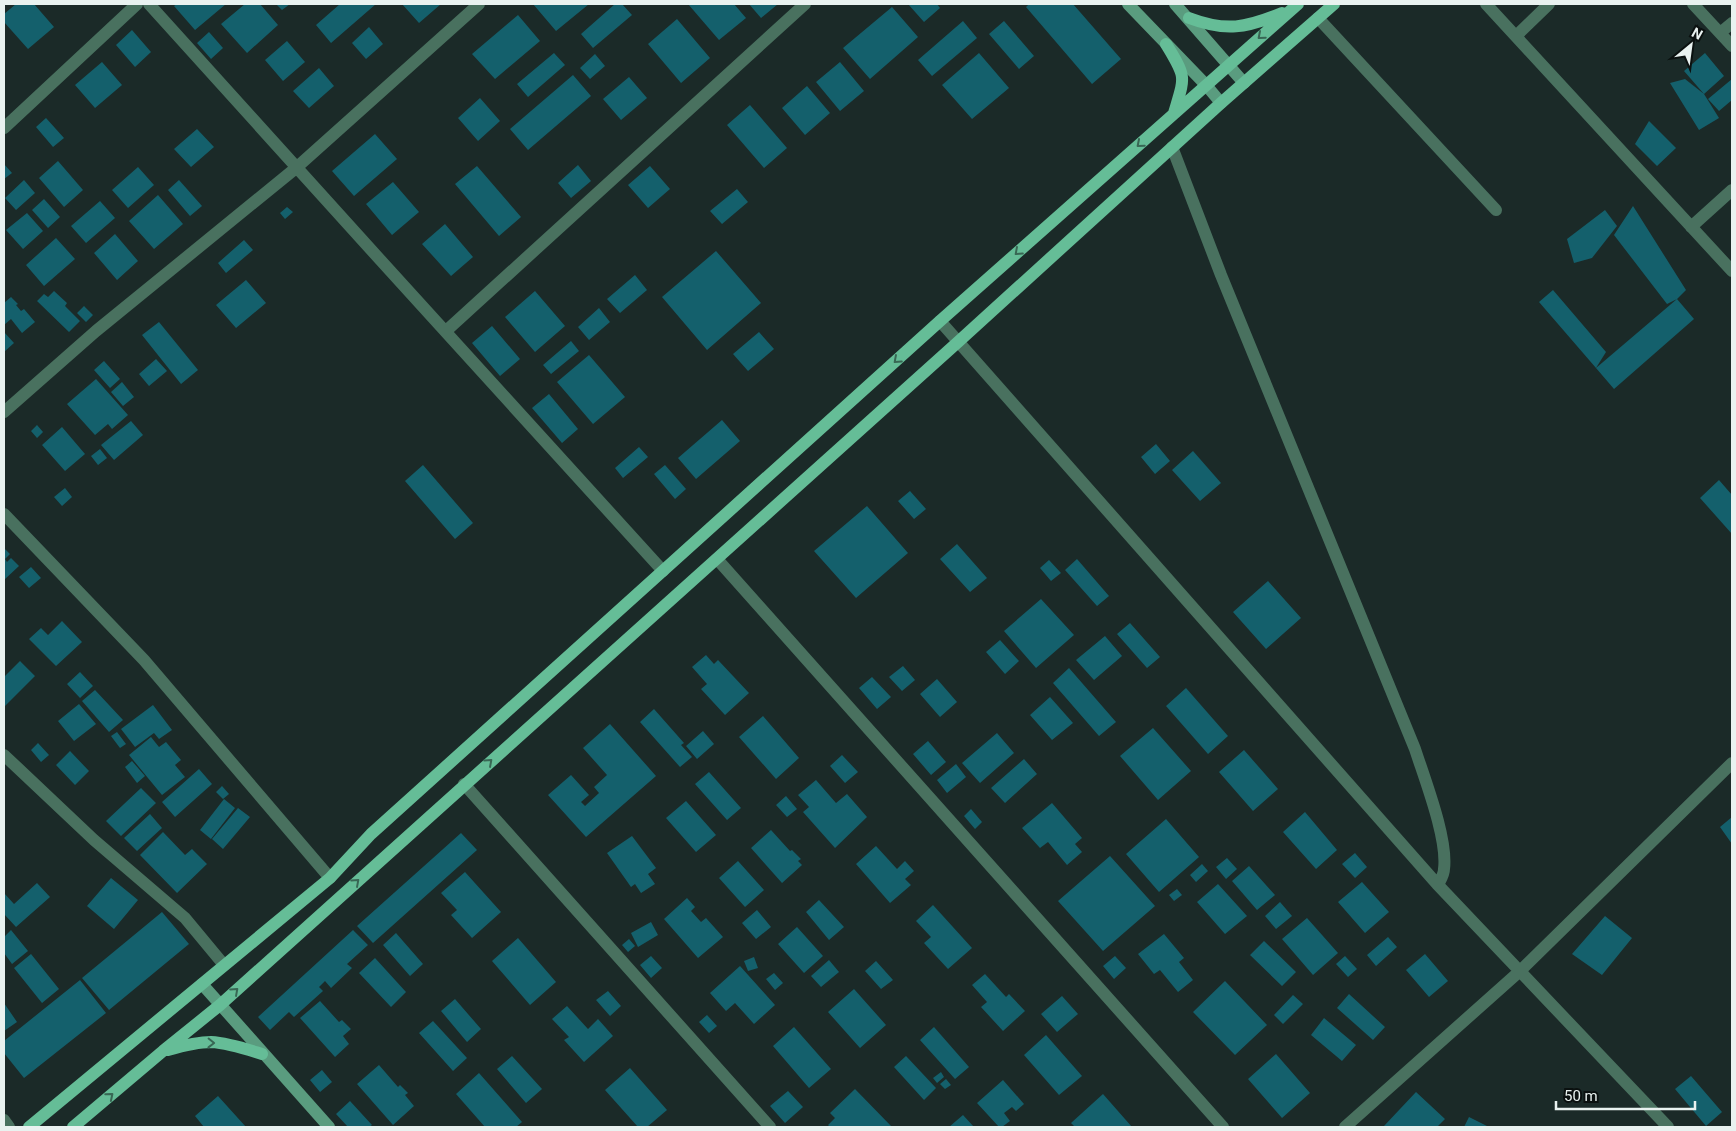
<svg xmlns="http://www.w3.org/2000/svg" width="1736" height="1131" viewBox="0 0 1736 1131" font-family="Roboto,sans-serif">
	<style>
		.building { fill: #14606c }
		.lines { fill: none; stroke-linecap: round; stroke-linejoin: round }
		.street { stroke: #49715f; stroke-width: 12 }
		.secondary { stroke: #5a9c7f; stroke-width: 12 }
		.primary { stroke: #65bd97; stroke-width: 12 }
		.oneway { stroke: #386754 }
	</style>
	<rect width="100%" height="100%" fill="#1b2a28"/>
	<path class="building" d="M16 4H34L54 27 28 49 4 22V14Z
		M177 4H226L195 30 174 6Z
		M245 4H260L278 25 247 53 221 24Z
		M276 4H290L282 10Z
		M340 4H376L331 43 316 25Z
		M402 4H441L419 23Z
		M533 4H589L556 31Z
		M615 4H622L632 15 593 48 581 34Z
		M688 4H734L746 18 719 40Z
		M749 4H778L761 18Z
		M908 4H937L940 8 924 22Z
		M1029 4H1073L1121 59 1092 84 1026 7Z
		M892 7 918 37 870 79 843 48Z
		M518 15 540 41 495 79 472 54Z
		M677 19 710 58 681 83 648 44Z
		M963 21 977 38 932 76 918 60Z
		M1004 21 1034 56 1019 69 989 34Z
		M369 27 383 44 366 59 352 43Z
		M132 30 151 52 135 67 116 45Z
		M209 32 223 48 211 59 197 43Z
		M287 41 305 62 283 81 265 60Z
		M554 53 565 65 528 97 517 84Z
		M979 53 1009 88 972 119 942 85Z
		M1705 53 1724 76 1704 94 1684 71Z
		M595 54 605 66 590 79 580 68Z
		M102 62 122 85 95 108 75 85Z
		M840 62 864 91 840 111 816 82Z
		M319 68 334 86 309 108 293 91Z
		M573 75 591 96 528 150 510 129Z
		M629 77 647 98 621 120 603 99Z
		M1685 79 1704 94 1719 118 1699 130 1670 83Z
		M1732 79V100L1719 111 1708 99Z
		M807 86 830 113 805 135 782 108Z
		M480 98 500 121 478 141 458 118Z
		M750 105 787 148 764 168 727 125Z
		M46 118 64 138 53 147 36 127Z
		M1649 121 1676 148 1657 166 1635 144Z
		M197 129 214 147 191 167 174 149Z
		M375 134 397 159 354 196 332 171Z
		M58 161 83 190 64 207 39 178Z
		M4 164 12 173 4 179Z
		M578 165 591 181 571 198 558 183Z
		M477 166 521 217 499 236 455 184Z
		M650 166 670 189 648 208 628 185Z
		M138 167 154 185 128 208 112 190Z
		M24 180 35 193 16 210 5 198Z
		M179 180 202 206 190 216 168 190Z
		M393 182 419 212 392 235 366 204Z
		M737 189 748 202 722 224 710 211Z
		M158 195 183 224 154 249 129 221Z
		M44 199 60 217 48 228 32 210Z
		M100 201 115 218 86 243 71 226Z
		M1633 206 1686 290 1677 299 1667 304 1614 235Z
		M287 207 293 212 285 219 280 213Z
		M1605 210 1617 226 1592 258 1574 263 1567 239Z
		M27 213 43 231 23 249 6 230Z
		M445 224 473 257 451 276 422 244Z
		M115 234 138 261 117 280 94 253Z
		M56 238 75 259 44 286 26 265Z
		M244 240 253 250 226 273 218 263Z
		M716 251 761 303 707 350 662 297Z
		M635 275 647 290 620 313 607 299Z
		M246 280 266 303 236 328 216 305Z
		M1553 290 1606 352 1596 368 1539 302Z
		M54 291 67 303 65 306 80 321 69 332 37 301 44 294 48 297Z
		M535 291 565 326 535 352 505 317Z
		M11 297 18 304 16 305 21 311 24 309 35 322 22 333 11 319 4 325V303Z
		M1677 299 1694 319 1614 389 1596 368Z
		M84 306 93 315 86 322 77 313Z
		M599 308 610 322 589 340 578 327Z
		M159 322 198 370 181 384 142 335Z
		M492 326 520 359 500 376 472 343Z
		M4 332 14 343 4 352Z
		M759 332 774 349 748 371 733 354Z
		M571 341 579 351 551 374 543 365Z
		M589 355 625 397 593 424 557 382Z
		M156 359 167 371 149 386 139 374Z
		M104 361 120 379 110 388 94 370Z
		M96 379 128 415 112 429 108 424 95 435 67 404Z
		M122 382 134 397 123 406 111 392Z
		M549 394 578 429 562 443 532 408Z
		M722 420 740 441 696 479 678 458Z
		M131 421 143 435 114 460 101 445Z
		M37 425 43 432 37 438 31 431Z
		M62 427 85 454 65 471 42 445Z
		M1156 444 1170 461 1155 474 1141 457Z
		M639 447 648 457 623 478 615 468Z
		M100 449 107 458 98 465 91 456Z
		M1193 451 1221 483 1200 501 1172 470Z
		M423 465 473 523 455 539 405 481Z
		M665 465 686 489 675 499 654 474Z
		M1719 480 1732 495V534L1700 498Z
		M65 488 72 497 62 506 54 497Z
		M910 491 926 509 914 519 898 501Z
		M867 506 908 553 856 598 814 551Z
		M957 544 987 578 970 592 940 559Z
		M4 548 10 554 5 559 7 562 11 558 19 566 4 580Z
		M1077 559 1109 596 1097 606 1065 570Z
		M1049 560 1061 573 1051 581 1040 568Z
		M31 567 41 578 29 588 19 577Z
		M1268 581 1301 618 1266 649 1233 612Z
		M1041 599 1074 635 1036 668 1004 631Z
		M62 621 82 642 56 666 29 639 41 628 48 635Z
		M1130 623 1160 657 1147 668 1117 634Z
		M1105 636 1122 656 1094 680 1076 660Z
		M1000 640 1019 661 1005 674 986 652Z
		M706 655 714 664 718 660 749 693 725 715 701 689 707 684 692 667Z
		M20 661 35 676 4 707V677Z
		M903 666 915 680 902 691 889 677Z
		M1069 668 1116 722 1099 736 1053 683Z
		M80 672 93 686 80 698 67 684Z
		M872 677 891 697 877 709 859 688Z
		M937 679 957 702 940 717 920 694Z
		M1186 688 1228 736 1208 754 1166 706Z
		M95 690 123 720 109 732 82 701Z
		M1050 697 1073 723 1052 740 1030 715Z
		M79 704 96 724 74 741 58 721Z
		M153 705 172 730 159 739 154 733 135 747 121 729Z
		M654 709 684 743 681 745 692 757 680 767 640 722Z
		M763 716 799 758 776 779 739 737Z
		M610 724 656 776 586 837 548 795 571 775 589 795 581 802 585 806 599 793 594 787 607 775 583 748Z
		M1153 728 1191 771 1158 800 1120 756Z
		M703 731 714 744 697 759 686 746Z
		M117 732 126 744 120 748 111 736Z
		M997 733 1014 753 980 783 962 763Z
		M151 737 159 747 166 742 181 760 175 765 185 777 162 795 129 755Z
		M928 741 946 762 931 775 913 754Z
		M38 743 49 755 41 762 31 750Z
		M1244 750 1278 789 1253 811 1219 772Z
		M70 751 89 771 75 785 56 765Z
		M842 755 858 772 845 783 830 766Z
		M1024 759 1037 774 1005 803 991 788Z
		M132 761 145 776 137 783 125 767Z
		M956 764 966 777 947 793 937 780Z
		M199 769 212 784 175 817 162 802Z
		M709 772 741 808 727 820 695 784Z
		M816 780 836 803 847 794 867 817 835 848 803 812 809 807 798 795Z
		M222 786 229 794 223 799 216 792Z
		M141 788 156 803 121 836 106 821Z
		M786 796 797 809 787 817 776 805Z
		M224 799 235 808 211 839 200 830Z
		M686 801 716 835 696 852 666 818Z
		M1052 803 1082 838 1075 844 1082 852 1067 865 1048 842 1040 848 1022 828Z
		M238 808 250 817 223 849 212 839Z
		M971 809 982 822 975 829 964 816Z
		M1305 812 1337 850 1316 869 1283 832Z
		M150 814 162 828 137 851 124 838Z
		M1732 817V844L1720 827Z
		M1166 819 1199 857 1159 892 1126 854Z
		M771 830 790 851 792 850 801 859 798 861 802 865 782 883 751 848Z
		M163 832 185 855 192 849 207 864 177 893 140 855Z
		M461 833 477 850 373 943 357 926Z
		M632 836 656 868 648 874 655 884 641 893 635 884 631 887 607 853Z
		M876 846 897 869 905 861 914 871 905 879 911 885 890 903 856 864Z
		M1355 853 1367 867 1355 878 1342 864Z
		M1110 856 1155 906 1103 951 1058 901Z
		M1227 858 1237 869 1226 879 1216 867Z
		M738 861 764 890 745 907 719 878Z
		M1202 864 1208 871 1196 882 1190 875Z
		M1249 866 1275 895 1257 910 1232 881Z
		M465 872 501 912 472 938 451 915 457 910 441 893Z
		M111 878 138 900 114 929 87 906Z
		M1362 882 1389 912 1365 933 1338 902Z
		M37 883 50 897 16 927 4 914V893L14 904Z
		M1218 884 1247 916 1225 934 1197 902Z
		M1177 889 1182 895 1174 901 1169 895Z
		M687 898 695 907 691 911 701 922 706 918 723 937 698 958 664 919Z
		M819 900 844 927 829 940 806 912Z
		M1280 902 1292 916 1276 929 1265 916Z
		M933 905 972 948 948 969 924 943 931 937 916 921Z
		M757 910 771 927 756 939 742 923Z
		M162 912 189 944 109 1010 82 978Z
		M1605 916 1632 938 1602 975 1572 954Z
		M1307 918 1338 953 1313 975 1282 939Z
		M651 922 658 935 638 947 631 933Z
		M797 927 823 956 804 973 778 944Z
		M11 930 28 951 12 964 4 953V937Z
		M353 930 368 945 347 964 352 968 331 988 325 981 319 987 323 991 294 1017 289 1012 270 1030 258 1017Z
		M396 933 423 964 410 976 383 945Z
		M1164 934 1184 958 1179 962 1193 980 1178 992 1160 970 1154 974 1138 954Z
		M1388 937 1397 947 1376 966 1367 955Z
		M518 938 556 982 530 1005 492 961Z
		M629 939 635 946 628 952 622 945Z
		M1264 941 1296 972 1282 986 1250 955Z
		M31 954 59 989 42 1003 14 968Z
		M1425 954 1448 981 1429 997 1406 970Z
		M651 956 662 968 651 978 640 965Z
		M1115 956 1126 968 1114 979 1103 966Z
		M1345 956 1357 969 1348 977 1336 964Z
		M754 957 758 968 748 971 744 961Z
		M375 958 406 992 391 1007 359 973Z
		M829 960 839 972 821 987 811 976Z
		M876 961 893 980 881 989 865 971Z
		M740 966 775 1005 754 1024 735 1003 726 1011 710 993Z
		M774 973 783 983 775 990 766 979Z
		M985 974 1006 997 1009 994 1025 1011 1003 1031 981 1007 987 1002 972 985Z
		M80 980 106 1013 24 1078 4 1053V1041Z
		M1225 981 1267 1025 1235 1055 1193 1012Z
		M854 989 886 1025 860 1048 828 1012Z
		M608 991 621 1006 610 1016 596 1000Z
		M1349 994 1385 1027 1373 1040 1337 1008Z
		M1293 995 1303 1004 1283 1024 1274 1015Z
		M1062 996 1078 1014 1057 1032 1041 1014Z
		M455 999 481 1029 467 1042 441 1011Z
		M320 1001 339 1022 342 1020 351 1029 343 1036 349 1044 335 1057 300 1018Z
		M4 1003 17 1022 4 1031Z
		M567 1006 588 1029 598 1019 613 1036 584 1062 564 1040 569 1037 552 1019Z
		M707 1015 717 1026 709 1033 699 1022Z
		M1324 1018 1356 1045 1342 1061 1311 1035Z
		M433 1021 467 1058 453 1071 419 1033Z
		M794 1027 831 1069 809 1088 773 1046Z
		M934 1027 969 1067 955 1079 920 1040Z
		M1046 1035 1082 1076 1059 1095 1024 1055Z
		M1276 1054 1310 1093 1282 1118 1248 1079Z
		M512 1056 542 1089 526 1103 497 1069Z
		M906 1056 936 1088 924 1100 894 1067Z
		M379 1065 398 1087 400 1085 408 1093 405 1095 414 1106 393 1125 357 1084Z
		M630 1068 667 1110 647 1127H638L605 1090Z
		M322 1070 332 1082 320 1092 310 1080Z
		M941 1072 944 1077 937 1083 933 1078Z
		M479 1073 522 1122 516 1127H485L456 1094Z
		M1691 1076 1722 1112 1706 1126 1675 1089Z
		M946 1079 951 1085 945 1089 940 1084Z
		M1003 1080 1024 1104 1016 1111 1012 1107 1004 1113 1010 1121 1002 1127H999L977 1103Z
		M855 1089 892 1127H830L828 1125 835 1118 830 1113Z
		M788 1091 803 1107 785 1123 770 1106Z
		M1416 1092 1445 1119 1437 1127H1385L1384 1126Z
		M1103 1094 1132 1127H1075L1071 1123Z
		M218 1096 246 1127H204L195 1116Z
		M350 1101 372 1125 369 1127H348L336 1114Z
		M963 1115 974 1127H949Z
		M1469 1117 1489 1127H1464Z"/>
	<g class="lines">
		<path class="street" d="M149 4C319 194 492 382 663 571
			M1486 4 1732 271
			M1693 4 1732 46
			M1318 18 1496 210
			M1720 33 1732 23
			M1516 36 1549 4
			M4 128 137 4
			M1172 147 1221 275 1415 749C1425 780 1448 839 1444 869 1444 874 1441 879 1439 883L1437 884
			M1691 227 1732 190
			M940 321 1437 884 1668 1127
			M446 331 805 4
			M4 412 96 331 296 168 479 4
			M4 514 144 660 330 878
			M717 559 1223 1127
			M4 755 94 840 185 918 224 965
			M464 784 770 1127
			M4 1120 9 1127
			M1345 1127 1520 971 1732 763"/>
		<path class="secondary" d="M1128 4 1206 85 1221 103
			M1175 4 1244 83
			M202 984 329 1127"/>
		<path class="primary" d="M1189 18C1226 32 1246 28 1282 13
			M1166 44C1187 78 1185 76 1174 113
			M168 1050C182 1046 197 1042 211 1042 229 1043 246 1049 262 1054
			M29 1127 330 878 371 834 940 321 1298 4
			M73 1127 163 1051 220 1005 958 342 1221 103 1334 4"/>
	</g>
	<defs><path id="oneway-chevron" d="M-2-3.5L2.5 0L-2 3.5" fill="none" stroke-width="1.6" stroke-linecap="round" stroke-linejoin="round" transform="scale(1.25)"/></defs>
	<g class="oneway">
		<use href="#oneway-chevron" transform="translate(1261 36) rotate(139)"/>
		<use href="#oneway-chevron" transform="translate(1140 144) rotate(139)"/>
		<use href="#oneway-chevron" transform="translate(1018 252) rotate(138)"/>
		<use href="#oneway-chevron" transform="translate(897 360) rotate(138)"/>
		<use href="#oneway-chevron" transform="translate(489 762) rotate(-42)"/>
		<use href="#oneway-chevron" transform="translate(356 882) rotate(-42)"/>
		<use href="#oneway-chevron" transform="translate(235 991) rotate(-42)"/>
		<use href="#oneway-chevron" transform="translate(211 1043) rotate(1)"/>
		<use href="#oneway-chevron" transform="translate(110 1096) rotate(-40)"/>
	</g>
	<rect width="1736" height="1131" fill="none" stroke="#e9f2f0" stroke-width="10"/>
	<g transform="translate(1691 45) rotate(29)" stroke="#0b1110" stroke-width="4" paint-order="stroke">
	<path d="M0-4L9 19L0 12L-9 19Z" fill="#e9f2f0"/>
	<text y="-8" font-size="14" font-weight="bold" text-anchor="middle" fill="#e9f2f0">N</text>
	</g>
	<path d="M1556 1101v8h139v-8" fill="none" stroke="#e9f2f0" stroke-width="2.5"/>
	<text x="1564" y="1101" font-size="15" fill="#e9f2f0" stroke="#0b1110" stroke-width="4" paint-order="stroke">50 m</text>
</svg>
